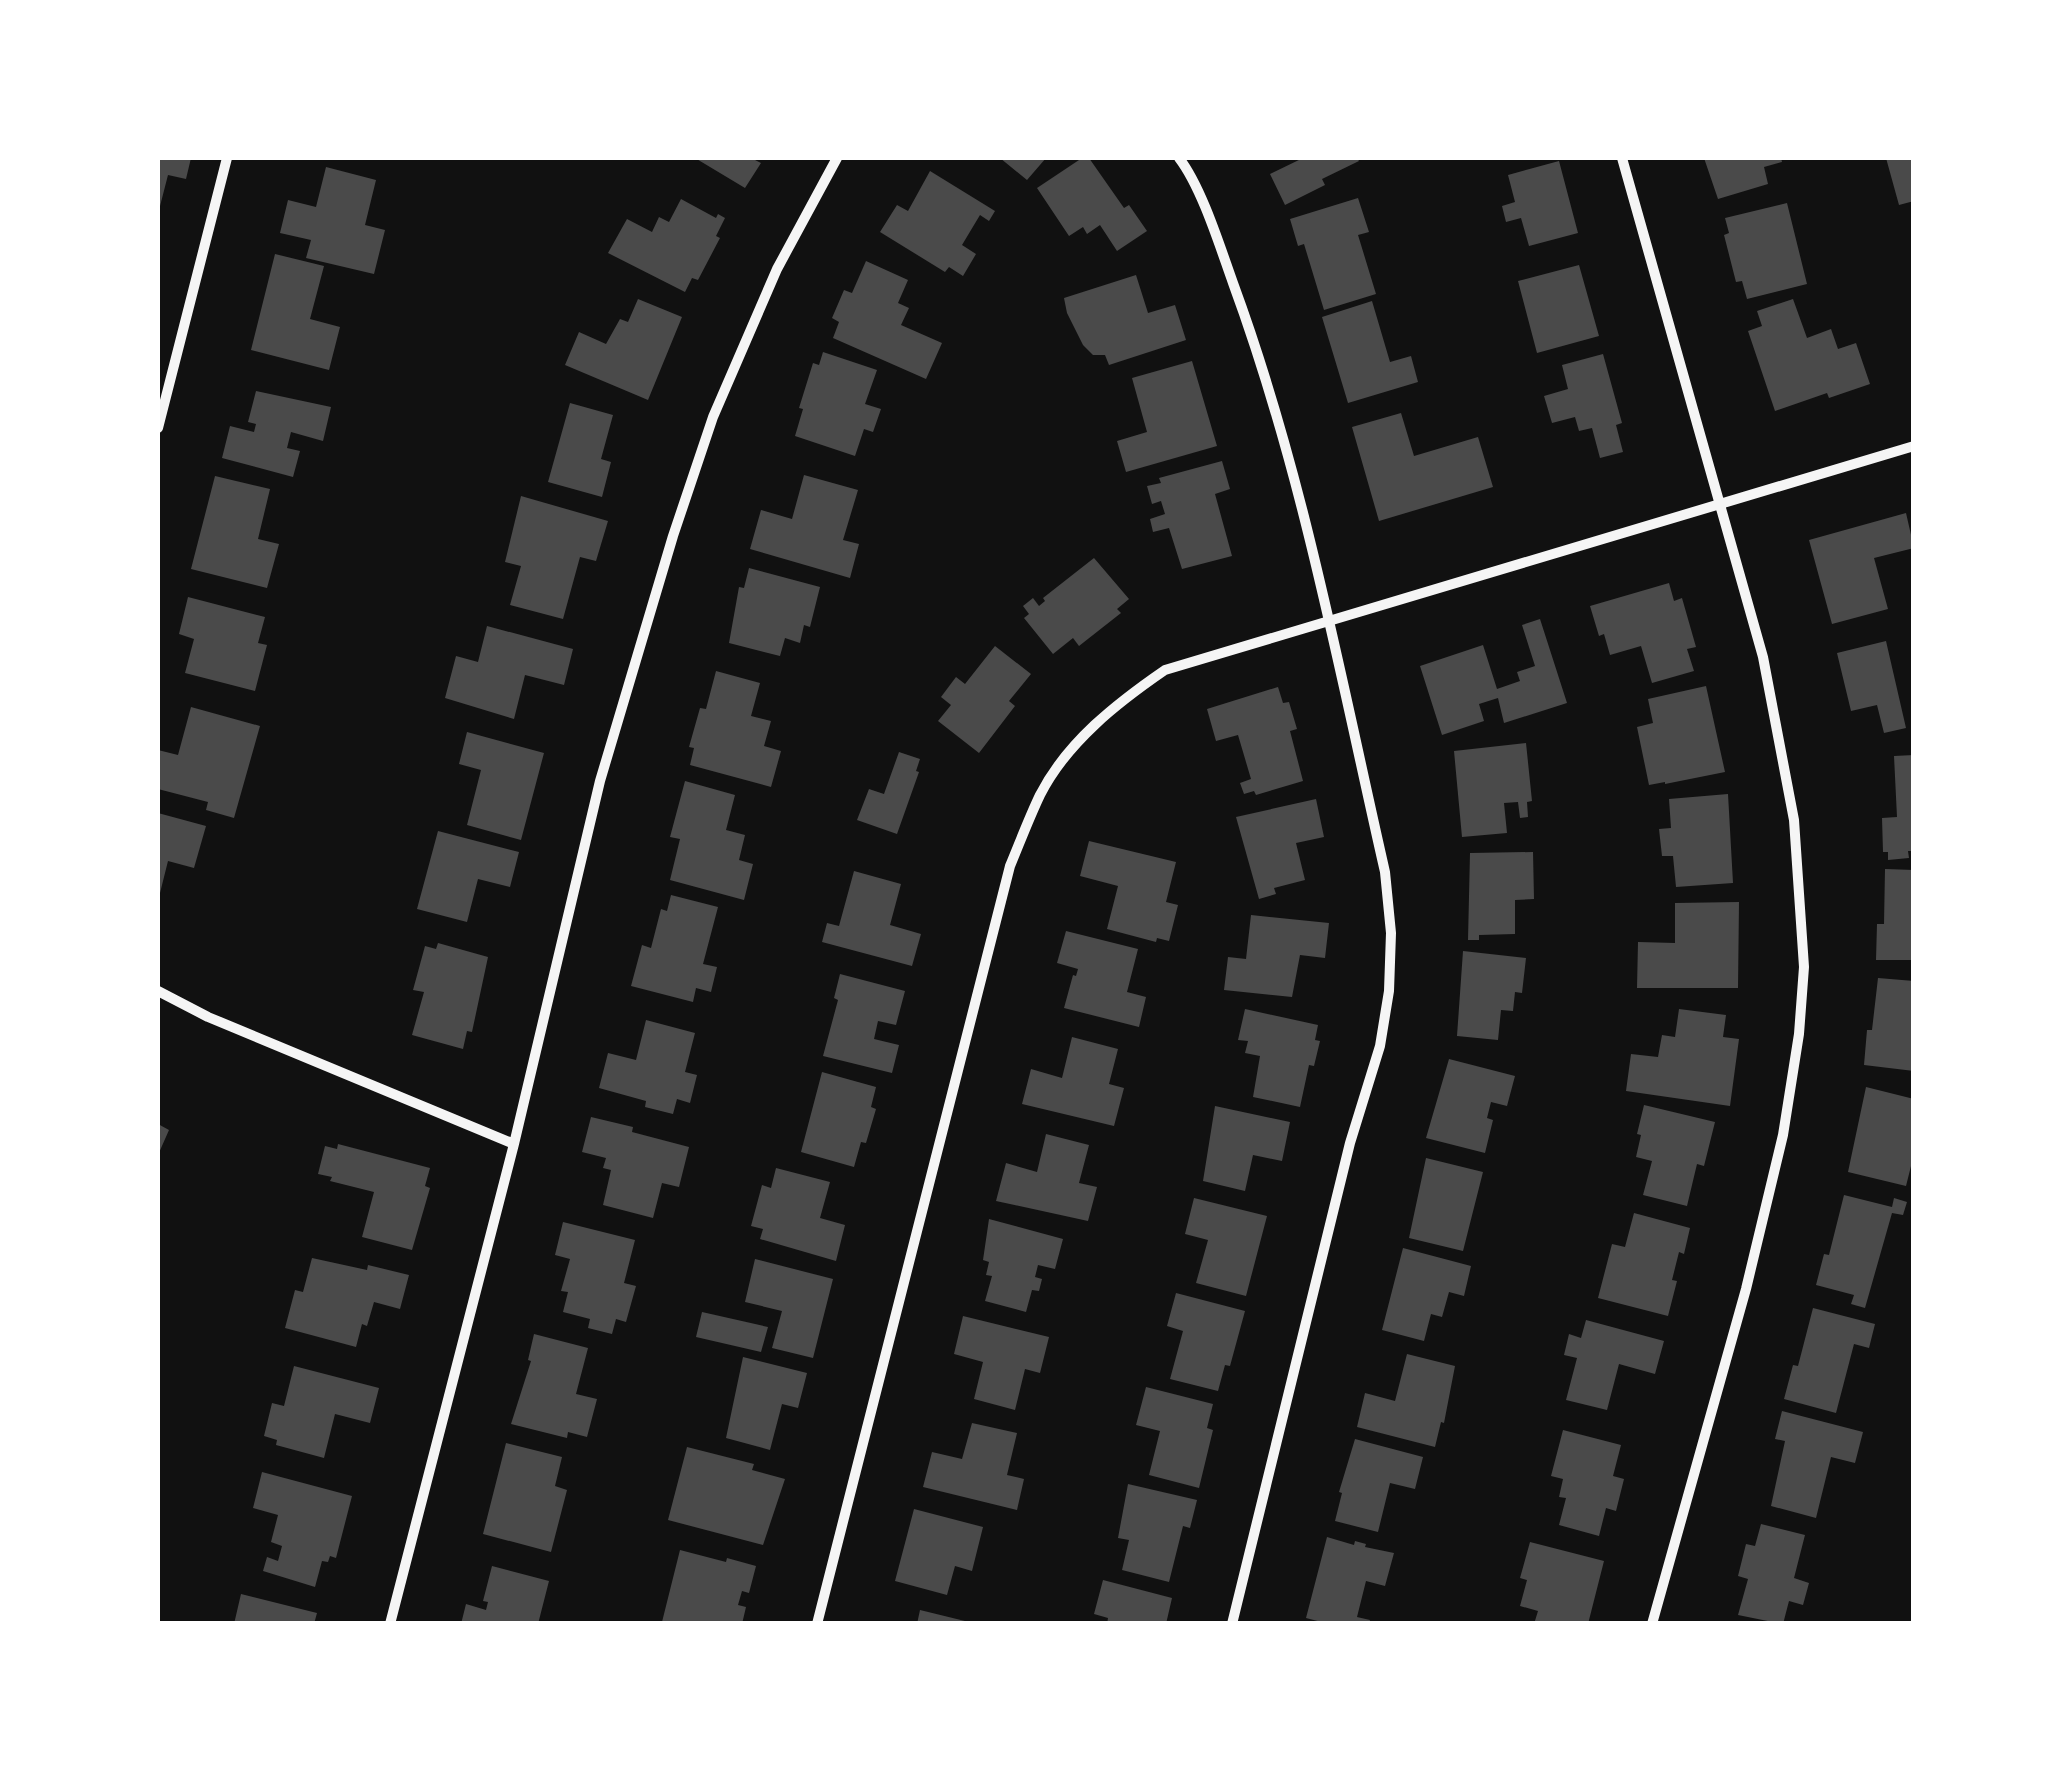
<svg xmlns="http://www.w3.org/2000/svg" width="2071" height="1781" viewBox="0 0 2071 1781" font-family="'Nunito Sans',sans-serif">
	<style>
		.building { fill: #4a4a4a }
		.lines { fill: none; stroke-linecap: round; stroke-linejoin: round }
		.minor { stroke: #f5f5f5; stroke-width: 10 }
	</style>
	<rect width="100%" height="100%" fill="#111"/>
	<path class="building" d="M158 158H191L186 179 168 175 159 210Z
		M695 158H757L755 160 761 163 745 188Z
		M1000 158H1046L1027 180Z
		M1082 158H1089L1124 208 1129 205 1147 231 1117 251 1100 225 1087 234 1083 227 1069 236 1037 188Z
		M1303 158H1357L1359 161 1322 179 1325 185 1285 205 1270 174Z
		M1704 158H1781L1782 162 1764 167 1768 184 1718 199Z
		M1886 158H1914V201L1899 205Z
		M1559 161 1578 233 1529 246 1521 218 1506 222 1502 206 1515 202 1508 175Z
		M326 167 376 180 365 225 385 230 374 274 306 258 311 240 280 233 288 200 316 207Z
		M930 171 995 211 989 221 980 215 962 245 976 254 963 276 949 267 945 272 880 232 897 205 908 211Z
		M1358 198 1369 232 1358 235 1376 294 1324 310 1304 244 1298 246 1290 219Z
		M681 199 716 218 718 214 725 218 716 236 720 238 698 280 692 278 685 292 608 253 627 219 652 232 659 217 669 222Z
		M1787 203 1807 284 1747 299 1742 281 1736 282 1724 235 1729 233 1725 218Z
		M275 254 324 266 310 319 340 327 329 370 251 350Z
		M866 261 908 280 898 303 909 308 901 325 942 343 926 379 833 338 839 322 832 318 844 290 852 293Z
		M1579 265 1599 336 1537 353 1518 281Z
		M1136 275 1148 313 1175 305 1186 340 1109 365 1105 355H1093L1083 345 1067 313 1064 298Z
		M638 299 682 317 648 400 565 365 579 332 606 344 620 319 628 322Z
		M1793 299 1807 338 1831 329 1838 349 1856 343 1870 384 1829 398 1827 393 1775 411 1748 331 1762 326 1757 311Z
		M1372 301 1390 362 1411 356 1418 382 1348 403 1322 317Z
		M823 352 877 370 865 404 881 409 873 432 864 429 855 456 795 436 803 409 799 408 813 363 819 365Z
		M1603 354 1622 423 1616 425 1623 452 1600 458 1592 428 1579 431 1575 417 1552 423 1544 396 1568 389 1562 365Z
		M1192 361 1217 446 1126 472 1117 441 1147 432 1132 378Z
		M256 391 331 407 323 441 291 432 287 448 300 451 293 477 222 458 230 426 254 432 256 424 248 422Z
		M570 403 613 415 601 459 611 462 602 497 548 482Z
		M1401 413 1414 456 1478 437 1493 487 1379 521 1352 427Z
		M1222 461 1230 489 1215 494 1232 556 1182 569 1169 528 1153 532 1150 519 1165 514 1161 501 1152 504 1147 486 1161 483 1159 478Z
		M804 475 858 490 843 540 859 544 850 578 750 549 761 510 792 519Z
		M215 476 270 489 258 539 279 544 267 588 191 569Z
		M521 496 608 521 596 561 580 557 563 619 510 605 521 566 505 562Z
		M1906 513 1914 548 1874 558 1888 609 1832 624 1809 540Z
		M1094 558 1129 599 1117 609 1121 613 1079 646 1073 638 1053 654 1024 618 1029 614 1023 606 1033 598 1039 606 1045 601 1043 598Z
		M749 568 820 587 810 627 804 625 800 643 785 638 780 656 729 643 739 587 744 588Z
		M1669 583 1674 601 1682 598 1696 647 1687 649 1694 671 1652 683 1641 646 1610 655 1604 634 1599 636 1590 606Z
		M188 597 265 617 258 643 267 645 255 691 185 673 194 639 179 634Z
		M1540 619 1567 703 1504 723 1498 698 1479 704 1484 721 1442 735 1420 666 1483 645 1497 689 1520 681 1517 672 1535 666 1522 625Z
		M487 626 573 649 564 685 525 675 514 719 445 698 456 656 478 662Z
		M1886 641 1906 728 1884 733 1877 705 1851 711 1837 653Z
		M995 646 1031 674 1009 701 1015 706 979 753 938 721 951 705 941 697 956 677 965 684Z
		M716 671 760 683 751 716 771 721 764 746 781 751 771 787 690 765 694 748 689 747 700 708 706 709Z
		M1706 686 1725 772 1665 784V782L1649 785 1637 727 1653 723 1648 699Z
		M1278 687 1283 703 1289 702 1297 729 1290 731 1303 781 1256 795 1254 791 1244 794 1240 783 1251 779 1238 735 1216 741 1207 709Z
		M191 707 260 726 234 818 206 810 208 802 158 789V750L178 755Z
		M467 732 544 753 521 840 467 825 481 770 459 764Z
		M1526 743 1532 801 1527 802 1528 817 1520 818 1518 802 1504 803 1507 833 1462 837 1454 751Z
		M899 752 920 759 916 771 919 772 897 834 857 820 869 789 884 794Z
		M1914 755V851H1908L1909 858 1888 860V852H1883L1882 818 1897 817 1894 756Z
		M685 781 735 795 726 830 745 835 739 860 753 864 744 900 670 880 680 839 670 837Z
		M1728 794 1733 883 1676 887 1673 856H1662L1659 829 1671 828 1669 799Z
		M1316 799 1324 837 1296 843 1305 880 1274 888 1276 894 1259 899 1236 817Z
		M158 813 206 826 194 868 168 861 159 897Z
		M438 831 519 852 510 887 478 879 467 922 417 909Z
		M1089 841 1176 862 1166 902 1178 905 1169 941 1157 938 1156 942 1107 929 1118 886 1080 876Z
		M1533 852 1534 899 1515 900V934L1479 935V940H1468L1470 853Z
		M1885 869 1914 870V960H1876L1877 924H1884Z
		M854 871 901 884 890 925 921 934 912 966 822 942 827 923 839 926Z
		M671 895 718 907 703 964 717 967 711 992 696 988 693 1002 631 986 642 945 651 948 661 909 667 911Z
		M1739 902 1738 988H1637L1638 942 1675 943V903Z
		M1251 915 1329 923 1325 958 1300 955 1292 997 1224 990 1228 957 1246 959Z
		M1066 931 1138 949 1127 992 1146 997 1139 1027 1064 1008 1073 975 1076 976 1078 969 1057 963Z
		M438 943 488 957 472 1032 467 1031 463 1049 412 1035 424 992 413 990 425 946 436 949Z
		M1463 951 1526 958 1522 993 1515 992 1513 1011 1501 1010 1498 1040 1457 1036Z
		M840 974 905 991 896 1025 878 1021 874 1039 899 1045 892 1073 823 1056 838 1000 834 998Z
		M1878 978 1914 981V1071L1864 1065 1867 1030H1872Z
		M1245 1009 1318 1025 1315 1040 1320 1041 1314 1066 1309 1065 1300 1107 1253 1097 1260 1056 1245 1053 1248 1041 1238 1040Z
		M1679 1009 1726 1015 1723 1037 1739 1039 1730 1106 1626 1091 1631 1054 1658 1057 1662 1035 1675 1037Z
		M646 1020 695 1033 685 1072 697 1075 690 1103 677 1099 673 1114 645 1107 646 1101 599 1088 608 1053 636 1060Z
		M1072 1037 1118 1049 1109 1084 1124 1088 1114 1126 1022 1104 1031 1069 1062 1078Z
		M1449 1059 1515 1076 1507 1106 1491 1102 1487 1118 1493 1120 1485 1153 1426 1138Z
		M822 1072 876 1087 871 1107 876 1109 866 1143 861 1142 854 1167 801 1152Z
		M1866 1087 1914 1099V1154L1906 1186 1848 1172Z
		M1644 1105 1715 1122 1704 1166 1697 1164 1687 1206 1643 1195 1652 1161 1636 1157 1641 1135 1637 1134Z
		M1215 1106 1290 1122 1282 1161 1253 1155 1245 1191 1203 1181Z
		M591 1117 633 1127 632 1132 689 1147 679 1187 662 1183 653 1218 603 1205 611 1170 603 1168 606 1158 582 1152Z
		M158 1124 169 1130 158 1155Z
		M1046 1134 1089 1145 1079 1183 1097 1187 1088 1221 996 1201 1006 1163 1037 1172Z
		M338 1144 430 1168 425 1186 430 1188 412 1250 362 1237 374 1192 330 1181 332 1177 318 1174 325 1146 337 1149Z
		M1426 1158 1483 1172 1463 1251 1409 1238Z
		M776 1168 830 1182 820 1218 845 1225 836 1261 760 1239 763 1229 751 1226 762 1185 771 1188Z
		M1844 1195 1892 1207 1894 1198 1907 1202 1903 1215 1892 1213 1865 1308 1851 1304 1854 1295 1816 1285 1824 1254 1829 1255Z
		M1194 1198 1267 1216 1246 1296 1196 1283 1208 1240 1185 1234Z
		M1634 1213 1690 1228 1684 1254 1679 1252 1672 1280 1677 1281 1668 1316 1598 1298 1612 1244 1625 1247Z
		M989 1219 1063 1239 1055 1269 1038 1265 1035 1277 1042 1279 1039 1291 1032 1290 1026 1312 985 1301 992 1276 986 1275 989 1262 983 1260Z
		M563 1222 635 1240 624 1283 636 1286 626 1322 616 1319 612 1334 588 1328 590 1319 563 1312 568 1292 561 1291 570 1259 555 1255Z
		M1403 1248 1471 1266 1464 1296 1449 1292 1442 1317 1431 1314 1424 1341 1382 1330Z
		M312 1258 367 1270 368 1265 409 1275 400 1309 374 1302 367 1326 362 1324 356 1347 285 1328 295 1290 303 1292Z
		M755 1259 833 1279 813 1358 772 1348 782 1311 745 1302Z
		M1176 1293 1245 1311 1230 1366 1225 1365 1218 1391 1170 1379 1183 1331 1167 1326Z
		M1813 1308 1875 1324 1869 1348 1854 1344 1836 1413 1784 1399 1793 1365 1798 1366Z
		M702 1312 768 1327 761 1352 696 1337Z
		M963 1316 1049 1337 1040 1373 1025 1369 1015 1410 974 1399 983 1362 954 1354Z
		M1586 1320 1664 1341 1655 1374 1619 1364 1607 1410 1566 1400 1577 1358 1564 1355 1569 1334 1581 1338Z
		M534 1334 588 1348 576 1394 597 1399 587 1437 568 1432 567 1438 511 1424 531 1361 528 1360Z
		M1407 1354 1455 1366 1444 1423 1441 1422 1435 1447 1357 1427 1365 1393 1395 1401Z
		M743 1357 807 1373 798 1408 782 1404 770 1450 726 1438Z
		M294 1366 379 1388 370 1423 335 1414 324 1458 276 1445 277 1440 264 1436 272 1403 284 1406Z
		M1146 1387 1213 1404 1207 1428 1213 1430 1199 1488 1149 1475 1160 1431 1136 1425Z
		M1782 1411 1863 1432 1855 1463 1831 1457 1816 1518 1771 1506 1785 1441 1775 1439Z
		M972 1423 1017 1433 1007 1475 1024 1479 1017 1510 923 1487 932 1452 962 1459Z
		M1563 1430 1621 1445 1613 1476 1624 1479 1616 1511 1606 1508 1599 1536 1559 1525 1566 1498 1559 1497 1563 1479 1551 1476Z
		M1355 1439 1423 1457 1415 1489 1390 1483 1378 1532 1335 1521 1342 1493 1339 1492Z
		M506 1443 562 1457 555 1486 567 1490 551 1552 483 1534Z
		M687 1447 754 1464 752 1470 785 1479 763 1545 668 1520Z
		M262 1472 352 1496 336 1558 330 1556 328 1562 322 1561 315 1587 263 1571 267 1557 278 1561 282 1546 271 1542 278 1515 253 1508Z
		M1128 1484 1197 1500 1190 1528 1183 1526 1169 1582 1122 1570 1129 1540 1118 1538Z
		M914 1509 983 1527 972 1571 955 1566 947 1595 895 1581Z
		M1761 1524 1805 1535 1794 1578 1809 1583 1803 1605 1789 1601 1783 1624 1738 1615 1748 1579 1738 1576 1746 1544 1755 1546Z
		M1327 1537 1354 1545 1355 1541 1366 1544 1365 1547 1394 1553 1385 1586 1366 1581 1357 1617 1370 1620 1369 1624H1329L1306 1618Z
		M1530 1542 1604 1561 1588 1624H1534L1538 1611 1520 1606 1527 1580 1520 1578Z
		M680 1550 726 1562 727 1558 756 1566 749 1593 742 1591 738 1605 746 1607 742 1624 662 1622Z
		M492 1566 549 1581 538 1624H461L466 1604 486 1610 488 1602 483 1601Z
		M1103 1580 1172 1598 1166 1624H1107L1108 1618 1094 1614Z
		M241 1594 317 1613 314 1624H234Z
		M920 1610 969 1622V1624H917Z"/>
	<g class="lines">
		<path class="minor" d="M1179 158C1202 188 1220 247 1233 283 1303 473 1340 675 1385 872L1391 933 1389 991 1380 1046 1350 1143 1232 1624
			M1622 158 1763 657 1794 820 1804 967 1799 1034 1783 1135 1746 1289 1652 1624
			M158 428 227 158
			M158 991 208 1017 514 1144
			M390 1624 514 1144 600 781 673 536 713 417 777 269 837 158
			M817 1624 1010 866C1020 842 1029 818 1040 795 1067 742 1117 703 1165 670L1914 446"/>
	</g>
	<rect width="2071" height="1781" fill="none" stroke="#ffffff" stroke-width="320"/>
</svg>
